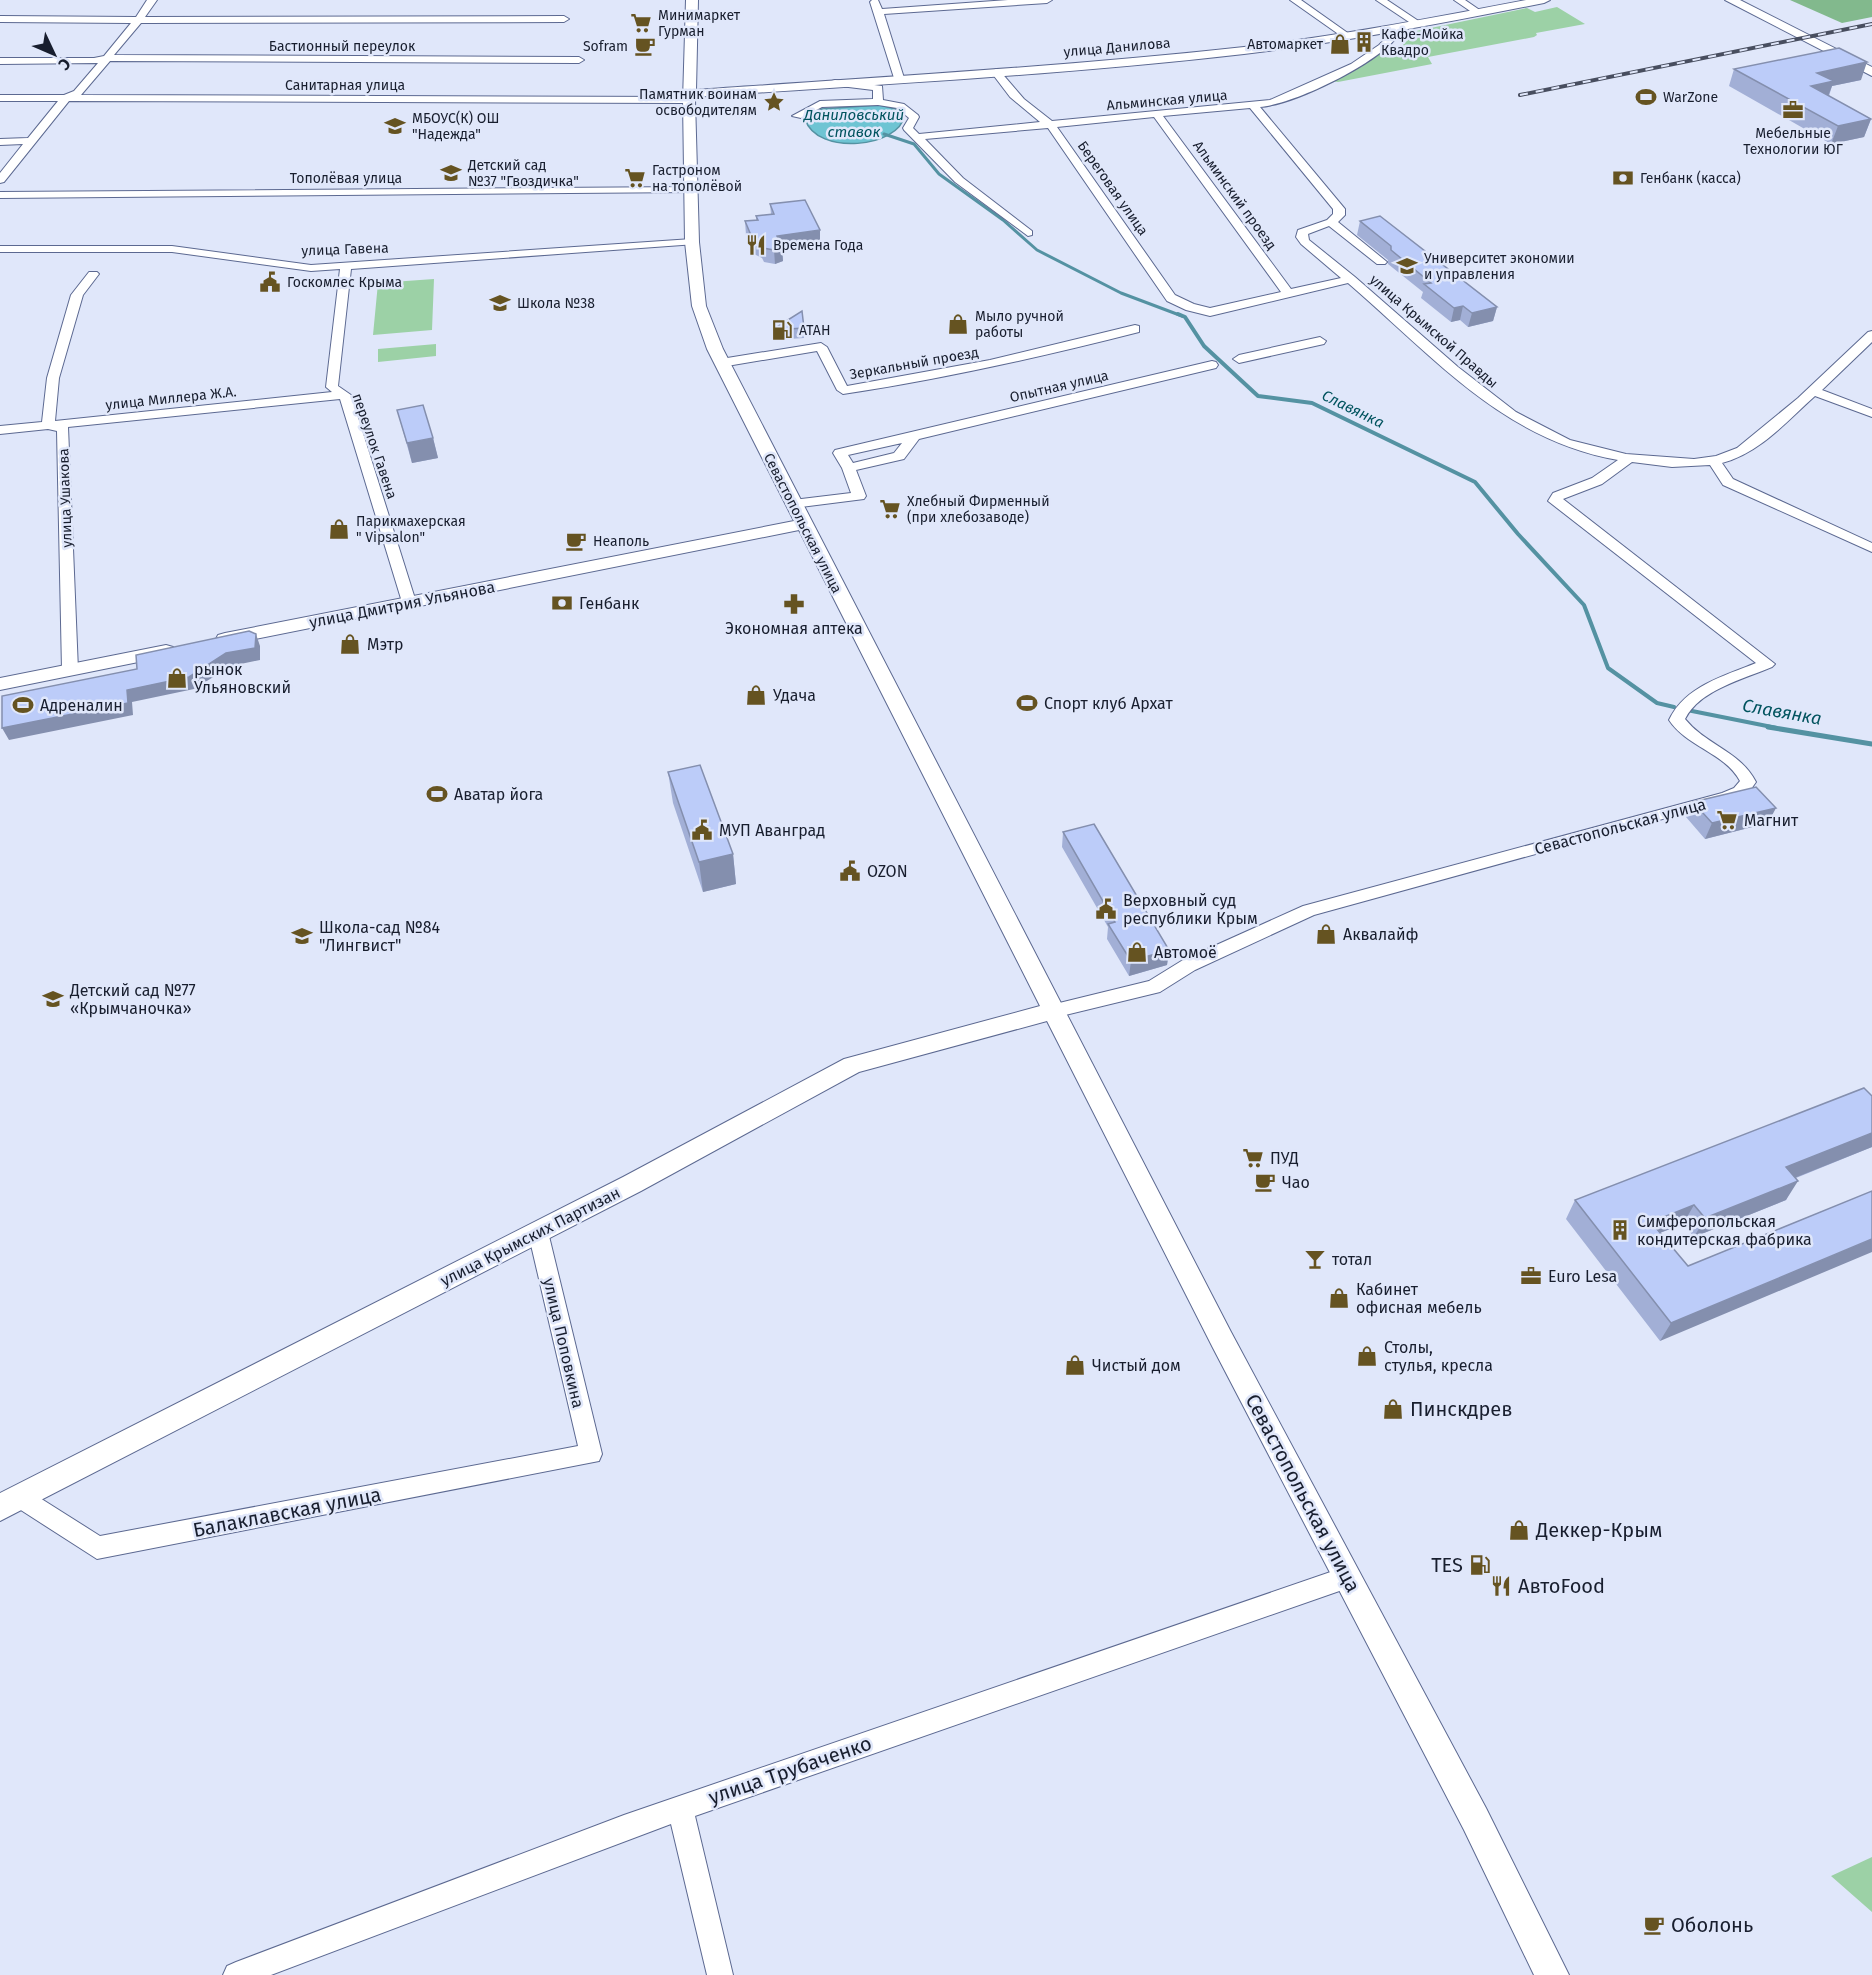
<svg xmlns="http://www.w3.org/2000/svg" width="1872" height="1975" viewBox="0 0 1872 1975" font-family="'Fira Sans',sans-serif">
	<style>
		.green { fill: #9cd1a6 }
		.forest { fill: #82b98d }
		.water { fill: #6ec4d3; stroke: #5492a2; stroke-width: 1.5 }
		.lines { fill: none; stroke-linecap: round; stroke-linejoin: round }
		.stream-far2 { stroke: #5492a2; stroke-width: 3 }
		.stream-far1 { stroke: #5492a2; stroke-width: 4 }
		.stream { stroke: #5492a2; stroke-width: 5 }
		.minor-casing { stroke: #5c6991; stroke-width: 2 }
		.major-casing { stroke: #5c6991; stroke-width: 2 }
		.minor { fill: #fff; fill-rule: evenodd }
		.major { fill: #fff; fill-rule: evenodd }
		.rail-casing { stroke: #484e5f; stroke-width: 4 }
		.rail { stroke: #e0e7fa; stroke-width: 2; stroke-dasharray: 8; stroke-linecap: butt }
		.wall { fill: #a2afd6 }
		.shaded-wall { fill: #848fae }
		.building { fill: #bcccf9; stroke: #848fae; stroke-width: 1.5 }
		.labels { text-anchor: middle; stroke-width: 5; stroke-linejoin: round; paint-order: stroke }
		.far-poi-label { font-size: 14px; fill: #181e2e; stroke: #e0e7fa; text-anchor: start }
		.far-street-label { font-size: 14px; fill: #181e2e; stroke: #e0e7fa }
		.far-water-label { font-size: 15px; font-style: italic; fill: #01535e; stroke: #e0e7fa }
		.poi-label { font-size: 16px; fill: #181e2e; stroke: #e0e7fa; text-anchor: start }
		.street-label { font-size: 16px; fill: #181e2e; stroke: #e0e7fa }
		.water-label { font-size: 18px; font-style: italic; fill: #01535e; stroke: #e0e7fa }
		.near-poi-label { font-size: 20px; fill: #181e2e; stroke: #e0e7fa; text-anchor: start }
		.near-street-label { font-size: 20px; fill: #181e2e; stroke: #e0e7fa }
	</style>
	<rect width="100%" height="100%" fill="#e0e7fa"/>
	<path class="green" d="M1557 7 1585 24 1536 33 1537 35 1534 37 1428 57 1432 64 1338 82 1331 81 1375 54 1394 53 1408 40 1396 38 1397 35 1527 8 1535 12Z
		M434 279 432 330 373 335 378 283Z
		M436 344V356L378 362V349Z
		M1872 1857V1912L1831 1876Z"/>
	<path class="forest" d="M1790 0H1872V17L1842 23Z"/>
	<path class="water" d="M880 105 895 109 904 116C900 147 817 157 805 119L821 109Z"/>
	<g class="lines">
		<path class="stream-far2" d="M884 134 914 144 939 174 1003 220 1037 250 1121 293 1182 316"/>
		<path class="stream-far1" d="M1178 314 1185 317 1204 346 1258 396 1312 403 1475 482 1518 534 1584 605 1608 668 1657 703 1674 707
			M1687 710 1777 728"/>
		<path class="stream" d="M1768 727 1872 744"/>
		<g class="minor-casing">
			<path id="minor" d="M147 0H157L145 17 564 16 569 19 564 22 141 23 114 55 579 57 584 60 579 63 110 61 81 95 689 97 694 100 689 103 69 101 4 182 0 183V173L23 144 0 145V139L28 138 58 101H0V95H64L74 91 98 63 0 64V58H94L104 56 131 23 0 22V16L136 17Z
				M872 0H878L882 9 1008 0H1052L1047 3 884 14 904 78 899 81 894 78 870 2Z
				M1290 0H1301L1352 36 1344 38Z
				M1376 0H1387L1423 24 1415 26Z
				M1454 0H1465L1484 13 1476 15Z
				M1384 28 1396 38C1374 65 1295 104 1260 107L1345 209V215L1338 222 1387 262 1385 264H1377L1329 226 1308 234 1309 240 1355 277 1458 367 1516 412 1570 440 1626 454 1694 459 1716 456 1737 448 1798 398 1868 332 1872 331V342L1822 390 1872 409V417L1815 396C1787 421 1760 453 1722 463L1733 479 1872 543V552L1723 485 1710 465 1672 467 1632 462 1602 484 1563 499 1775 664 1772 667C1744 679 1699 690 1685 719 1706 745 1740 751 1756 782L1746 796 1314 915 1195 970 1160 992 1053 1018 1047 1016 1044 1011 1047 1006 1149 981 1183 960 1303 906 1722 793 1734 788 1740 781C1725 753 1687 747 1669 720 1685 686 1724 676 1756 663L1548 501 1553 493 1592 478 1618 460C1503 440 1433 356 1348 283L1210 316 1186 310 1167 301 1048 128 925 139 963 178 1032 231V235L1028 236 955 182 904 130 903 128 909 118 897 108 878 105 822 107 801 118 792 116 820 101 873 99V90L832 85V81L835 80 882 86 883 100 904 104 918 115 919 117 913 128 919 134 1040 122 1010 97 991 72 996 69 999 70 1024 99 1052 121 1270 100 1351 64 1379 45 1386 38 1379 31ZM1250 108 1333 209V214L1327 220 1298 230 1296 237 1301 244 1341 278 1291 289 1163 116ZM1154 117 1281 292 1210 308 1194 304 1175 295 1057 127Z
				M691 187 696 190 695 192 0 198V192Z
				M692 239 696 240V244L351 269 338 386 351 395 416 602 414 605H404L402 602 340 399 68 427 78 670 70 675 65 673 62 670 57 431 48 429 0 434V426L42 422 47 378 71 295 89 272H97L99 274 83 295 59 378 55 421 332 392 326 387 340 269 311 271 172 252H0V246H172L311 265Z
				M1135 325 1139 326V332C1041 357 943 379 843 394L837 390 817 351 721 367 715 363 721 359 821 343 827 347 847 386 990 360Z
				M1320 337 1326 341 1324 344 1239 363 1233 359 1239 355Z
				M1212 361 1216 362 1218 365 1216 368 919 439 904 459 856 470 866 496 864 499 793 508 786 504 793 500 851 493 842 468 833 453 835 450ZM902 443 894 453 853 463 848 455Z
				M538 1223 545 1226 548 1232 602 1454 599 1461 97 1559 13 1505 10 1497 13 1489 21 1486 100 1536 578 1446 528 1232 531 1226Z
				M1348 1566 1356 1569 1360 1577 1356 1585 1348 1588 695 1816 733 1975H707L671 1824 271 1975H223L227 1966 236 1962 624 1815Z"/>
		</g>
		<g class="major-casing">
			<path id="major" d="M686 0H698L696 90C878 77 1062 67 1244 47 1339 36 1432 18 1526 0H1550L1544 3C1444 23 1345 42 1244 54 1062 75 878 84 695 97V100L699 242 706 306 723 349 1231 1332 1486 1808 1569 1975H1534L1464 1830 1213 1348 1047 1021 859 1072 641 1191 0 1521V1493L623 1177 844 1059 1040 1006 799 530 225 645 218 643 216 639 218 635 225 633 794 521 707 349 692 306 685 242 683 100Z
				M1725 0H1740L1872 67V76Z
				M166 645 173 647 175 651 173 655 0 690V678Z"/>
		</g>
		<use href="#minor" class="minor"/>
		<use href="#major" class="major"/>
		<g class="rail-casing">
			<path id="rail" d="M1520 95 1872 24"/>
		</g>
		<use href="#rail" class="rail"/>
	</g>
	<path class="wall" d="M1734 69 1861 80 1832 86 1829 96 1871 119 1864 137 1831 144 1729 86Z
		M770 204 820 244 782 249 783 261 775 264 764 262 762 258 754 254 746 235 745 221 756 220V216L771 214Z
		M1360 221 1497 307 1493 321 1468 327 1460 320 1451 322 1421 298 1423 292 1388 264V260L1357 235Z
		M802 311 804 338 773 340 772 330Z
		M397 410 433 438 438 458 412 463Z
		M668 772 733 854 736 884 703 892 673 803Z
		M1693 802 1768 823 1705 839 1686 817Z
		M1063 832 1169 950 1167 965 1129 976 1107 939 1108 927 1062 847Z
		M1872 1096V1147L1796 1178 1786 1200 1694 1237 1683 1224 1660 1233 1688 1266 1872 1191 1660 1341 1566 1219 1575 1200Z"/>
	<path class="shaded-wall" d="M1867 62 1861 80 1832 86 1827 99 1805 104 1817 73Z
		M1871 119 1864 137 1831 144 1838 126Z
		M820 230V244L782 249 783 261 775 264 774 250 777 236Z
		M1463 306 1460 320 1451 322 1454 308Z
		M1497 307 1493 321 1468 327 1472 313Z
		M433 438 438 458 412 463 407 443Z
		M256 634 260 646V660L231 666 194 689 132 702 133 715 9 740 2 728 127 690 226 653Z
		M1776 808 1768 823 1705 839 1712 823Z
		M733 854 736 884 703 892 699 862Z
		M1169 950 1167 965 1129 976 1131 961Z
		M1872 1133V1147L1774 1186 1786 1167Z
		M1798 1181 1786 1200 1694 1237 1705 1218Z
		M1694 1205 1683 1224 1641 1240 1651 1222Z
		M1872 1239V1252L1660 1341 1671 1323Z"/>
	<path class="building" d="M1839 48 1867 62 1817 73 1834 81 1811 86 1871 119 1838 126 1734 69Z
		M805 200 820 230 777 236 782 247 774 250 763 248 761 244 753 240 745 221 758 220 756 216 774 214 770 204Z
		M1380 216 1497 307 1472 313 1463 306 1454 308 1424 284 1431 283 1391 250V246L1360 221Z
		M802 311 804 328 772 330Z
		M423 405 433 438 407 443 397 410Z
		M249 631 256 634 255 648 226 653 189 677 127 690 128 703 2 728V696L137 669 136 655Z
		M700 765 733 854 699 862 668 772Z
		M1756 787 1776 808 1712 823 1693 802Z
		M1094 824 1169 950 1131 961 1108 924 1115 922 1063 832Z
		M1864 1088 1872 1096V1133L1786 1167 1798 1181 1705 1218 1694 1205 1651 1222 1688 1266 1872 1191V1239L1671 1323 1575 1200Z"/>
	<defs>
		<g id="supermarket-bare" transform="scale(1.62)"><path d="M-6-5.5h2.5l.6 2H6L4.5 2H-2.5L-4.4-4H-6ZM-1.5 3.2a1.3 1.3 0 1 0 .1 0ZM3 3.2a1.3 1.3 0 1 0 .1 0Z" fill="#655321" stroke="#e0e7fa" stroke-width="2.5" paint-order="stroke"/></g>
		<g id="building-bare" transform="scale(1.62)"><path d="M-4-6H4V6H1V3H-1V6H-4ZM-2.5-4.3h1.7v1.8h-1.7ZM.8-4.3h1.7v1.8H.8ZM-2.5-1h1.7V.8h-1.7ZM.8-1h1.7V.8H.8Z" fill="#655321" stroke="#e0e7fa" stroke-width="2.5" paint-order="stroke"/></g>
		<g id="shop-bare" transform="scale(1.62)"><path d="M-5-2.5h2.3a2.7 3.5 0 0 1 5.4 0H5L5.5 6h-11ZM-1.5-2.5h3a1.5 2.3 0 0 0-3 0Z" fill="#655321" stroke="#e0e7fa" stroke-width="2.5" paint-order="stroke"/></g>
		<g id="cafe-bare" transform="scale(1.62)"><path d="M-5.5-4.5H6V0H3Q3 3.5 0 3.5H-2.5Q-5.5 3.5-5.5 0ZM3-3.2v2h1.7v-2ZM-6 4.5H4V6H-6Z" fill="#655321" stroke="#e0e7fa" stroke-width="2.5" paint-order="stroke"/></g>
		<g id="stadium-bare" transform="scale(1.62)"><path d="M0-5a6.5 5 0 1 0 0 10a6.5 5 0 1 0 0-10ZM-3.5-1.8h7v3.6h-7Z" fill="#655321" stroke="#e0e7fa" stroke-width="2.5" paint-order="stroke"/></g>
		<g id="sight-bare" transform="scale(1.62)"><path d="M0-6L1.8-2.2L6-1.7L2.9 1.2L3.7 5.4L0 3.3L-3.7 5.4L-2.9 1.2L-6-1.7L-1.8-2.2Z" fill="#655321" stroke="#e0e7fa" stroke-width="2.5" paint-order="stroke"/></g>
		<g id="office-bare" transform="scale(1.62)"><path d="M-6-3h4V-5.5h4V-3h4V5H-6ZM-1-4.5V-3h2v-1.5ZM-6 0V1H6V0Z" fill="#655321" stroke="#e0e7fa" stroke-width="2.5" paint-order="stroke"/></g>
		<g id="school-bare" transform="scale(1.62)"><path d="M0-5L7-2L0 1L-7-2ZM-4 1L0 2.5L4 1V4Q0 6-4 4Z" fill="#655321" stroke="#e0e7fa" stroke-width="2.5" paint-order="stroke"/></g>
		<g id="bank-bare" transform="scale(1.62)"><path d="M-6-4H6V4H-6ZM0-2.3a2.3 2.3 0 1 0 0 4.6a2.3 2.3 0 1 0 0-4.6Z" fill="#655321" stroke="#e0e7fa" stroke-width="2.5" paint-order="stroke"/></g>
		<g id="restaurant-bare" transform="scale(1.62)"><path d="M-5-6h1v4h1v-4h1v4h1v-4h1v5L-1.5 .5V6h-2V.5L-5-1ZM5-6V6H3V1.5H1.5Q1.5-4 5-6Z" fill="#655321" stroke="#e0e7fa" stroke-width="2.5" paint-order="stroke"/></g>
		<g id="university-bare" transform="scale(1.62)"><path d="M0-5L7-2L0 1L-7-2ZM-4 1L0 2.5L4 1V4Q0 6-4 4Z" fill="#655321" stroke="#e0e7fa" stroke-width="2.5" paint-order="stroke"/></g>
		<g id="civic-bare" transform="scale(1.62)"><path d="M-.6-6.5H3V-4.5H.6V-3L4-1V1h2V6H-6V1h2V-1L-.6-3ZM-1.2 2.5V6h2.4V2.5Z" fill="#655321" stroke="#e0e7fa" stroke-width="2.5" paint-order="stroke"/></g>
		<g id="fuel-bare" transform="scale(1.62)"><path d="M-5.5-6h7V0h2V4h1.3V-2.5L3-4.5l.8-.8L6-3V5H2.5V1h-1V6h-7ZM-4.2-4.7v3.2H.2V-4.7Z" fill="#655321" stroke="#e0e7fa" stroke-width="2.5" paint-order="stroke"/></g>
		<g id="pharmacy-bare" transform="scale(1.62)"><path d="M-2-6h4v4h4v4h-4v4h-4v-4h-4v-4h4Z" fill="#655321" stroke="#e0e7fa" stroke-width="2.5" paint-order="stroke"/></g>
		<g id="bar-bare" transform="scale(1.62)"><path d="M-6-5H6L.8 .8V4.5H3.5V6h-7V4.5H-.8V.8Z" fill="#655321" stroke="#e0e7fa" stroke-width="2.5" paint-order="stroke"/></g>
	</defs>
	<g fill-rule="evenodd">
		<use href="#supermarket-bare" x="641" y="23"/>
		<use href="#building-bare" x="1364" y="42"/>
		<use href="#shop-bare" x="1340" y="44"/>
		<use href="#cafe-bare" x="645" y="46"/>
		<use href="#stadium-bare" x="1646" y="97"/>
		<use href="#sight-bare" x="774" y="102"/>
		<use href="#office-bare" x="1793" y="110"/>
		<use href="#school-bare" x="395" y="126"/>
		<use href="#school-bare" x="451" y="173"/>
		<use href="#supermarket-bare" x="635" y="178"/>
		<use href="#bank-bare" x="1623" y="178"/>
		<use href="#restaurant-bare" x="756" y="245"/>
		<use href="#university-bare" x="1407" y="266"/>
		<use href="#civic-bare" x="270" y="282"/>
		<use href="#school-bare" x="500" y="303"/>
		<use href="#shop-bare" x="958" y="324"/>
		<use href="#fuel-bare" x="782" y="330"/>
		<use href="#supermarket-bare" x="890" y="509"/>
		<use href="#shop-bare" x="339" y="529"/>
		<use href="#cafe-bare" x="576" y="541"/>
		<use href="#bank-bare" x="562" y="603"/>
		<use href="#pharmacy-bare" x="794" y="604"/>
		<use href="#shop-bare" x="350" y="644"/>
		<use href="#shop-bare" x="177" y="678"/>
		<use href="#shop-bare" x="756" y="695"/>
		<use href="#stadium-bare" x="1027" y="703"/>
		<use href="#stadium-bare" x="23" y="705"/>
		<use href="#stadium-bare" x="437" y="794"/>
		<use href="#supermarket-bare" x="1727" y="820"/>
		<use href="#civic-bare" x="702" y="830"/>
		<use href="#civic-bare" x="850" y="871"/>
		<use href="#civic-bare" x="1106" y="909"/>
		<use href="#shop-bare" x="1326" y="934"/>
		<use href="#school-bare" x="302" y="936"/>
		<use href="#shop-bare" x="1137" y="952"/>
		<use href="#school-bare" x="53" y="999"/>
		<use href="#supermarket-bare" x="1253" y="1158"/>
		<use href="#cafe-bare" x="1265" y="1182"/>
		<use href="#building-bare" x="1620" y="1230"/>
		<use href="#bar-bare" x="1315" y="1259"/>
		<use href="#office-bare" x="1531" y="1276"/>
		<use href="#shop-bare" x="1339" y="1298"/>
		<use href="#shop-bare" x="1367" y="1356"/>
		<use href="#shop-bare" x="1075" y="1365"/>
		<use href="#shop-bare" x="1393" y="1409"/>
		<use href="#shop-bare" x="1519" y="1530"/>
		<use href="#fuel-bare" x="1480" y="1565"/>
		<use href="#restaurant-bare" x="1501" y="1586"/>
		<use href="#cafe-bare" x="1654" y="1925"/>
	</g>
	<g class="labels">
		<g class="far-poi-label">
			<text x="658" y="20">Минимаркет<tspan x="658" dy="16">Гурман</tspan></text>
			<text x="1381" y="39">Кафе-Мойка<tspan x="1381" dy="16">Квадро</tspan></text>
			<text x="1323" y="49" text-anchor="end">Автомаркет</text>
			<text x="628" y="51" text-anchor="end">Sofram</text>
			<text x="757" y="99" text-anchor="end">Памятник воинам<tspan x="757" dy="16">освободителям</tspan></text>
			<text x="1663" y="102">WarZone</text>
			<text x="412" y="123">МБОУС(К) ОШ<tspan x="412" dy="16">"Надежда"</tspan></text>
			<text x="1793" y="138" text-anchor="middle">Мебельные<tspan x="1793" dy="16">Технологии ЮГ</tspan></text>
			<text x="468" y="170">Детский сад<tspan x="468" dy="16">№37 "Гвоздичка"</tspan></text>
			<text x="652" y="175">Гастроном<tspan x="652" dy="16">на тополёвой</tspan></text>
			<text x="1640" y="183">Генбанк (касса)</text>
			<text x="773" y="250">Времена Года</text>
			<text x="1424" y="263">Университет экономии<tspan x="1424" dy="16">и управления</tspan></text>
			<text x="287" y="287">Госкомлес Крыма</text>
			<text x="517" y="308">Школа №38</text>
			<text x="975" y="321">Мыло ручной<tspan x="975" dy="16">работы</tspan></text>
			<text x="799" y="335">АТАН</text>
			<text x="907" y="506">Хлебный Фирменный<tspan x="907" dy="16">(при хлебозаводе)</tspan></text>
			<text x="356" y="526">Парикмахерская<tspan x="356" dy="16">" Vipsalon"</tspan></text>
			<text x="593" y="546">Неаполь</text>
		</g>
		<g class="far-street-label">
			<text x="342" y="51">Бастионный переулок</text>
			<text transform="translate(1117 47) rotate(-5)" y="5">улица Данилова</text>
			<text x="345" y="90">Санитарная улица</text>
			<text transform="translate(1167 100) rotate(-5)" y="5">Альминская улица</text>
			<text x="346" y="183">Тополёвая улица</text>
			<text transform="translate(1113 188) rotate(55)" y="5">Береговая улица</text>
			<text transform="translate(1235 195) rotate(54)" y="5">Альминский проезд</text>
			<text transform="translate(345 249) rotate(-2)" y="5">улица Гавена</text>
			<text transform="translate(1434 331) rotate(41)" y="5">улица Крымской Правды</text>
			<text transform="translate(914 363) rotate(-10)" y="5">Зеркальный проезд</text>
			<text transform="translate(1059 386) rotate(-13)" y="5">Опытная улица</text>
			<text transform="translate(171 398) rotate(-6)" y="5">улица Миллера Ж.А.</text>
			<text transform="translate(375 446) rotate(71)" y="5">переулок Гавена</text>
			<text transform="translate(65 498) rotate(-92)" y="5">улица Ушакова</text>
			<text transform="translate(803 523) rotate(63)" y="5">Севастопольская улица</text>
		</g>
		<g class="far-water-label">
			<text x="854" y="120">Даниловський<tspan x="854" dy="17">ставок</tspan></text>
			<text transform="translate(1353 409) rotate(26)" y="5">Славянка</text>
		</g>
		<g class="poi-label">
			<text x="579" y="609">Генбанк</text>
			<text x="794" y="634" text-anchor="middle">Экономная аптека</text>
			<text x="367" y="650">Мэтр</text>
			<text x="194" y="675">рынок<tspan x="194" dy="18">Ульяновский</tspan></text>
			<text x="773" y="701">Удача</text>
			<text x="1044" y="709">Спорт клуб Архат</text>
			<text x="40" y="711">Адреналин</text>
			<text x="454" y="800">Аватар йога</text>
			<text x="1744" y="826">Магнит</text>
			<text x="719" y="836">МУП Аванград</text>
			<text x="867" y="877">OZON</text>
			<text x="1123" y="906">Верховный суд<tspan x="1123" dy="18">республики Крым</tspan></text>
			<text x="319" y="933">Школа-сад №84<tspan x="319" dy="18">"Лингвист"</tspan></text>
			<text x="1343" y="940">Аквалайф</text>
			<text x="1154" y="958">Автомоё</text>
			<text x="70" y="996">Детский сад №77<tspan x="70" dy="18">«Крымчаночка»</tspan></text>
			<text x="1270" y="1164">ПУД</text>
			<text x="1282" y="1188">Чао</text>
			<text x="1637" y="1227">Симферопольская<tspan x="1637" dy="18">кондитерская фабрика</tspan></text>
			<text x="1332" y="1265">тотал</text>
			<text x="1548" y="1282">Euro Lesa</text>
			<text x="1356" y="1295">Кабинет<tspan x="1356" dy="18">офисная мебель</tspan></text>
			<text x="1384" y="1353">Столы,<tspan x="1384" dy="18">стулья, кресла</tspan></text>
			<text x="1092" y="1371">Чистый дом</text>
		</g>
		<g class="street-label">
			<text transform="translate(402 604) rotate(-11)" y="6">улица Дмитрия Ульянова</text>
			<text transform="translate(1620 826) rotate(-15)" y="6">Севастопольская улица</text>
			<text transform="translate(530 1236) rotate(-27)" y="6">улица Крымских Партизан</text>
			<text transform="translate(564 1343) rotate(77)" y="6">улица Поповкина</text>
		</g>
		<g class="water-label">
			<text transform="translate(1782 712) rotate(10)" y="6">Славянка</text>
		</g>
		<g class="near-poi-label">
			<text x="1410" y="1416">Пинскдрев</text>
			<text x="1536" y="1537">Деккер-Крым</text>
			<text x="1463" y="1572" text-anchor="end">TES</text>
			<text x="1518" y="1593">АвтоFood</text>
			<text x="1671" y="1932">Оболонь</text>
		</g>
		<g class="near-street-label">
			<text transform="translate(1303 1493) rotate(62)" y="7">Севастопольская улица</text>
			<text transform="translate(287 1512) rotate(-11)" y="7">Балаклавская улица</text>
			<text transform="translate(790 1770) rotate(-19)" y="7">улица Трубаченко</text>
		</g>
	</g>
	<g transform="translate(54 54) rotate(134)" stroke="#e0e7fa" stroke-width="4.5" paint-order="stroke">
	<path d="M0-4.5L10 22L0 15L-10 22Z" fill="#181e2e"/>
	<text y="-9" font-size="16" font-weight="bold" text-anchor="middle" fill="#181e2e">С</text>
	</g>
</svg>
